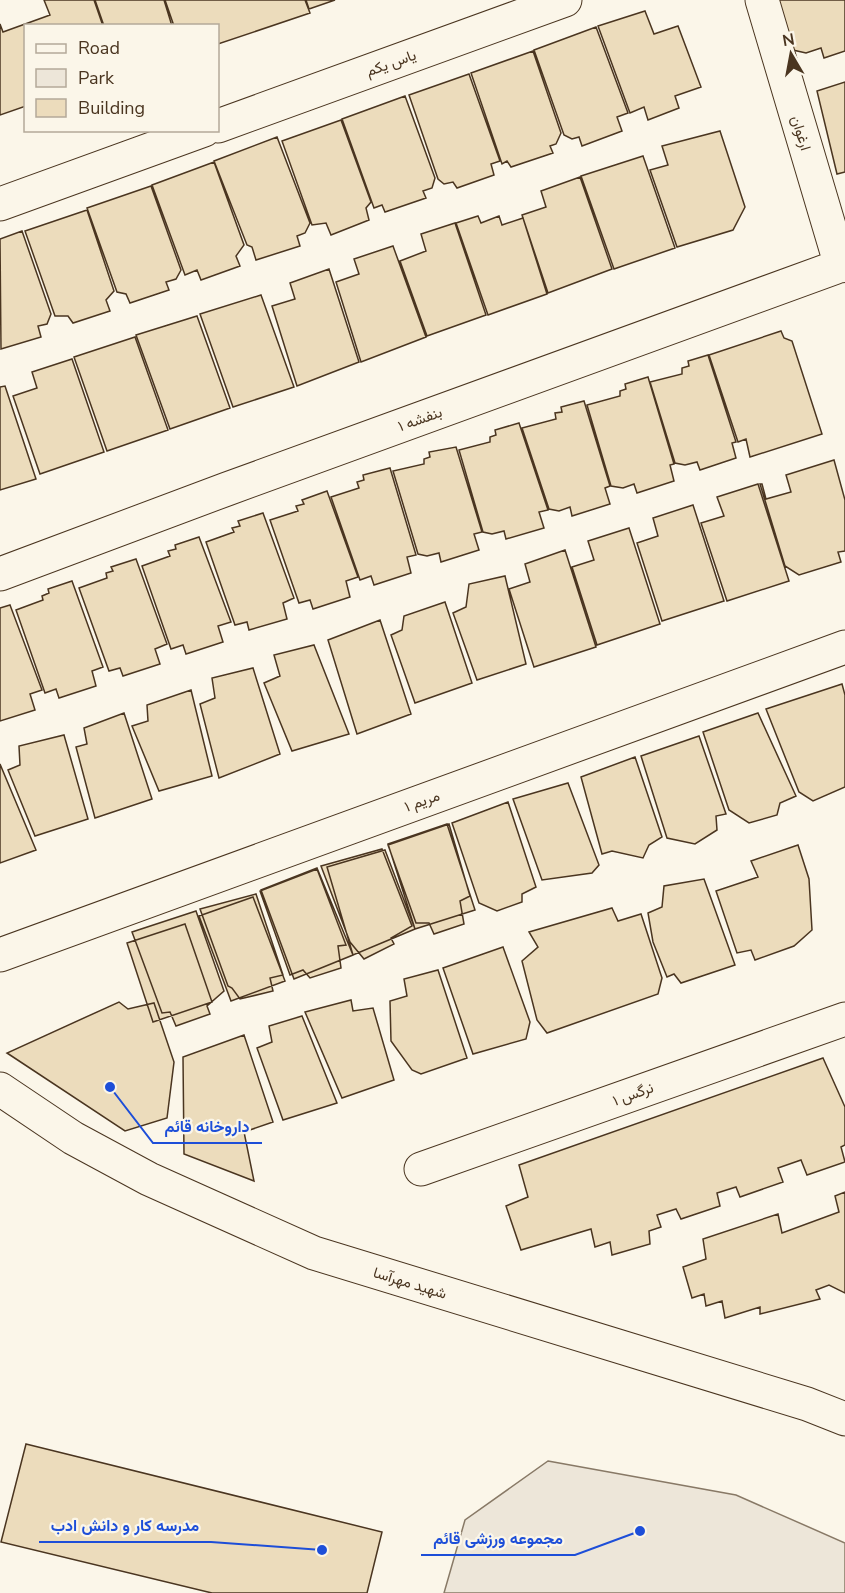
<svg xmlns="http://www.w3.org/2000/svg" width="845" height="1593" viewBox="0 0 845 1593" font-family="'Nunito Sans',Vazirmatn,sans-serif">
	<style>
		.green { fill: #ede6d9; stroke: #887966; stroke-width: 1.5 }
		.building { fill: #ecdcbc; stroke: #4a3520; stroke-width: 1.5 }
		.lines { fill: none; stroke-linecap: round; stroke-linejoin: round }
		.minor-casing { stroke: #4a3520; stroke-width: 35 }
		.major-casing { stroke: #4a3520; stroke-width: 35 }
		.minor { stroke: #fbf6e9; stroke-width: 33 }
		.major { stroke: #fbf6e9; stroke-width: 33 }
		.labels { text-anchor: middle; stroke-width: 4.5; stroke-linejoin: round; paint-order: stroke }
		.street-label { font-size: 15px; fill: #4a3520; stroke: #fbf6e9 }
		.leader { fill: none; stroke: #1d4ed8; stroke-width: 2 }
		.callout-dot { fill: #1d4ed8; stroke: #fbf6e9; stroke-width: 2 }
		.callout-label { font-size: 16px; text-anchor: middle; font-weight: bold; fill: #1d4ed8; stroke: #fbf6e9; stroke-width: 4.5; stroke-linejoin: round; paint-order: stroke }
	</style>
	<rect width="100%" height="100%" fill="#fbf6e9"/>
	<path class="green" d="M548 1461 736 1495 845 1543V1593H444L465 1520Z"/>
	<path class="building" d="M44 0H94L103 26H26V106L0 115V24L3 32 50 15Z
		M95 0H164L172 26H104Z
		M165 0H305L310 13 218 44V26H174Z
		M306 0H335L309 9Z
		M777 0H845V51L824 58 821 48 806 53 793 50Z
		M645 11 654 34 678 26 701 87 675 96 679 108 648 120 644 107 630 113 598 26Z
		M596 27 628 113 617 117 622 131 582 146 579 137 572 139 564 135 534 50Z
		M533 51 561 133 556 144 550 146 553 153 511 167 507 161 502 164 471 73Z
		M469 74 500 161 491 164 494 175 457 188 453 182 444 184 438 179 409 95Z
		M845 82V172L837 174 817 91Z
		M405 96 435 178 432 188 423 191 426 198 385 212 382 205 374 208 342 119Z
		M341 120 371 202 366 208 369 220 331 235 326 223 312 225 282 141Z
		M720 131 745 207 733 230 677 247 650 170 668 165 662 146Z
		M277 137 310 223 305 233 297 236 300 246 256 260 252 247 247 245 214 161Z
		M643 156 675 248 614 269 581 176Z
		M214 162 244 245 236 256 240 266 201 280 197 270 185 275 152 185Z
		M580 177 612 269 548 293 522 215 546 207 541 191Z
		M151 186 181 270 176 279 166 282 169 290 130 303 126 294 117 292 87 208Z
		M87 210 114 291 106 300 110 311 73 323 68 316H55L25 231Z
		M478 216 481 223 499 216 502 225 523 218 547 294 488 315 456 223Z
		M455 223 486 315 427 336 400 261 426 251 421 234Z
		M22 231 51 314 47 324 38 326 41 337 1 349 0 239Z
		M393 246 426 337 361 362 336 282 359 274 354 259Z
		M329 269 359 362 297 386 272 306 295 299 290 283Z
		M261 295 294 387 233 407 200 314Z
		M197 316 230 408 170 429 136 335Z
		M781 331 784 338 792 341 822 434 750 457 746 439 738 442 709 355Z
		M135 337 168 430 107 451 74 357Z
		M708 355 736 442 732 443 736 458 700 470 697 462 685 465 675 463 650 382 682 374V368L689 366 688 361Z
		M72 359 104 452 40 474 13 396 37 388 32 372Z
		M648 377 674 464 670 465 674 481 637 493 634 484 623 488 611 486 587 405 620 396V391L626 389 625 384Z
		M5 386 36 479 0 490V387Z
		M584 401 610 486 605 488 610 504 572 516 570 507 559 511 549 509 522 428 556 419 555 413 562 412 561 407Z
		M519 423 548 510 539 512 544 528 506 539 504 531 492 534 483 532 459 450 490 442V437L496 435 495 430Z
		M456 447 482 532 474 534 479 550 441 562 439 553 427 556 418 554 393 471 424 464V459L430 457 429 452Z
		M834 460 845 500V551L838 552 841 562 799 575 785 566 760 484H762L766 499 791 492 786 475Z
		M390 468 416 555 407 557 411 573 374 585 371 576 360 580 331 497 359 488 357 482 364 480 363 475Z
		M758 484 789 581 727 601 701 523 724 516 717 497Z
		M327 491 358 577 346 581 350 597 313 609 310 600 299 603 270 520 298 511 296 506 304 504 302 500Z
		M693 505 724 601 662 621 637 543 658 536 653 518Z
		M263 513 294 598 283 603 287 619 249 630 247 622 235 625 206 542 234 532 232 528 240 526 238 521Z
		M629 528 660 624 597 645 572 567 594 560 588 541Z
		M199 537 231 622 218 626 223 642 186 654 183 645 171 649 142 566 170 556 168 551 176 549 175 545Z
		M565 550 596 647 534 667 509 589 530 582 525 564Z
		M136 559 167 644 155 649 160 664 123 676 120 668 109 671 79 588 107 578 106 573 113 571 111 567Z
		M505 576 526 664 477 680 453 613 466 607 469 584Z
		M72 581 103 667 92 671 96 686 59 698 56 689 45 693 16 610 43 600 42 596 49 593 48 589Z
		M445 602 472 683 415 703 391 635 402 630 404 616Z
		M10 605 42 690 30 694 35 710 0 721V608Z
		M380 620 411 714 357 734 328 640Z
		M314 645 349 734 292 751 264 683 280 676 274 655Z
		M253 668 280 754 219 778 200 704 215 698 212 678Z
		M842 684 845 695V787L813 801 799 792 766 709Z
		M191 690 212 776 159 791 132 726 148 721 147 705Z
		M124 713 152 799 95 818 76 747 87 744 84 728Z
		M758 713 796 796 780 803 777 815 749 823 729 810 703 732Z
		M64 735 88 819 35 836 8 770 20 765 19 746Z
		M699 736 726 814 716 816 717 830 695 844 667 838 641 756Z
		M635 757 662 837 649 845 643 858 612 851 602 854 581 777Z
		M0 764 36 850 0 863Z
		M568 783 599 865 592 873 542 880 513 799Z
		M508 802 536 887 522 894V902L497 911 479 903 452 823Z
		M447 824 475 910 415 929 388 844Z
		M449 824 470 896 460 901 464 924 434 934 429 923H416L388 845Z
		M798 845 809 879 812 930 794 946 755 960 751 950 737 953 716 891 758 877 751 861Z
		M382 849 412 926 391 938 394 944 364 959 350 942 321 866Z
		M385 850 415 929 353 955 327 867Z
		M317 868 353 955 294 979 261 890Z
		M317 869 346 945 338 946 341 968 310 978 303 970 290 975 260 891Z
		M704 879 735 965 681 983 674 974 667 977 653 942 648 913 662 907 664 886Z
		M256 894 283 975 270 978 273 991 240 999 232 988 228 986 200 909Z
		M253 897 285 981 231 1001 199 916Z
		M612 908 618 921 641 914 662 978 658 994 547 1033 537 1020 522 961 538 947 529 932Z
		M196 911 224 991 207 1006 210 1014 176 1026 170 1012 162 1013 132 932Z
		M185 924 212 1002 153 1022 127 943Z
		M503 947 530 1022 526 1039 473 1054 443 968Z
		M438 970 467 1058 421 1074 412 1070 391 1041 390 1001 407 996 404 979Z
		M351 1000 353 1011 373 1008 394 1080 342 1098 305 1012Z
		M119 1002 128 1009 154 1003 174 1062 167 1118 125 1131 7 1053Z
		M302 1016 337 1103 283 1120 257 1048 272 1042 269 1026Z
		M244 1035 273 1122 244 1132 254 1181 184 1154 183 1057Z
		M823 1058 845 1107V1145L841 1147 845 1162 807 1175 801 1160 778 1168 783 1182 740 1197 736 1187 717 1193 720 1206 681 1219 676 1209 657 1215 661 1227 649 1231 650 1244 612 1255 610 1242 595 1247 591 1229 521 1250 506 1206 528 1197 519 1165Z
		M845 1192V1293L829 1285 816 1290 820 1299 760 1314V1307L725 1318 722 1301 706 1306 704 1294 692 1298 683 1267 706 1259 703 1239 778 1214 782 1233 839 1212 835 1196Z
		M26 1444 382 1532 367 1593H212L1 1542Z"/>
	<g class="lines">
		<g class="minor-casing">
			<path id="minor" d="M762 0 841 266
				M218 126 565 0
				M0 204 204 130
				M0 574 227 489 845 264
				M0 955 845 647
				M421 1169 845 1019"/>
		</g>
		<g class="major-casing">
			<path id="major" d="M0 1089 73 1138 149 1179 314 1253 807 1404 845 1419"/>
		</g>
		<use href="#minor" class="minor"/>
		<use href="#major" class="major"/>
	</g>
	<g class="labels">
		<g class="street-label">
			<text transform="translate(391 63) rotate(-20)" y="5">یاس یکم</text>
			<text transform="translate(801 133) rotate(73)" y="5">ارغوان</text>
			<text transform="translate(420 419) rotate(-20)" y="5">بنفشه ۱</text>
			<text transform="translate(422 801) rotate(-20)" y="5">مریم ۱</text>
			<text transform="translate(633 1094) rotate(-20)" y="5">نرگس ۱</text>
			<text transform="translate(410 1283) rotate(17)" y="5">شهید مهرآسا</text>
		</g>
	</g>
	<path class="leader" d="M110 1087L153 1143H262M322 1550L211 1542H39M640 1531L575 1555H421"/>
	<g class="callout-dot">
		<circle cx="110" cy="1087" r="6"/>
		<circle cx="322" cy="1550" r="6"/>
		<circle cx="640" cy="1531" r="6"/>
	</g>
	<g class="callout-label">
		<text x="207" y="1132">داروخانه قائم</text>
		<text x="125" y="1531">مدرسه کار و دانش ادب</text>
		<text x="498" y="1544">مجموعه ورزشی قائم</text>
	</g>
	<rect x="24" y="24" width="195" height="108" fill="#fbf6e9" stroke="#b4a999" stroke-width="1.5"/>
	<rect x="36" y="44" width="30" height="9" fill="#fbf6e9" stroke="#b4a999" stroke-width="1.5"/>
	<text x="78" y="54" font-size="18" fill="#4a3520">Road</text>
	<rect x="36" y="69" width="30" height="18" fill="#ede6d9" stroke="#b4a999" stroke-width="1.5"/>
	<text x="78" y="84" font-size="18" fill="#4a3520">Park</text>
	<rect x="36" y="99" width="30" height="18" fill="#ecdcbc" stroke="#b4a999" stroke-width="1.5"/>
	<text x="78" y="114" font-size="18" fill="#4a3520">Building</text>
	<g transform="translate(791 54) rotate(350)" stroke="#fbf6e9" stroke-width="4.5" paint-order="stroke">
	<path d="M0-4.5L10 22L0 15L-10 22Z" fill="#4a3520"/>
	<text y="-9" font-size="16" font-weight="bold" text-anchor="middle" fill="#4a3520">N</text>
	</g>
</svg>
